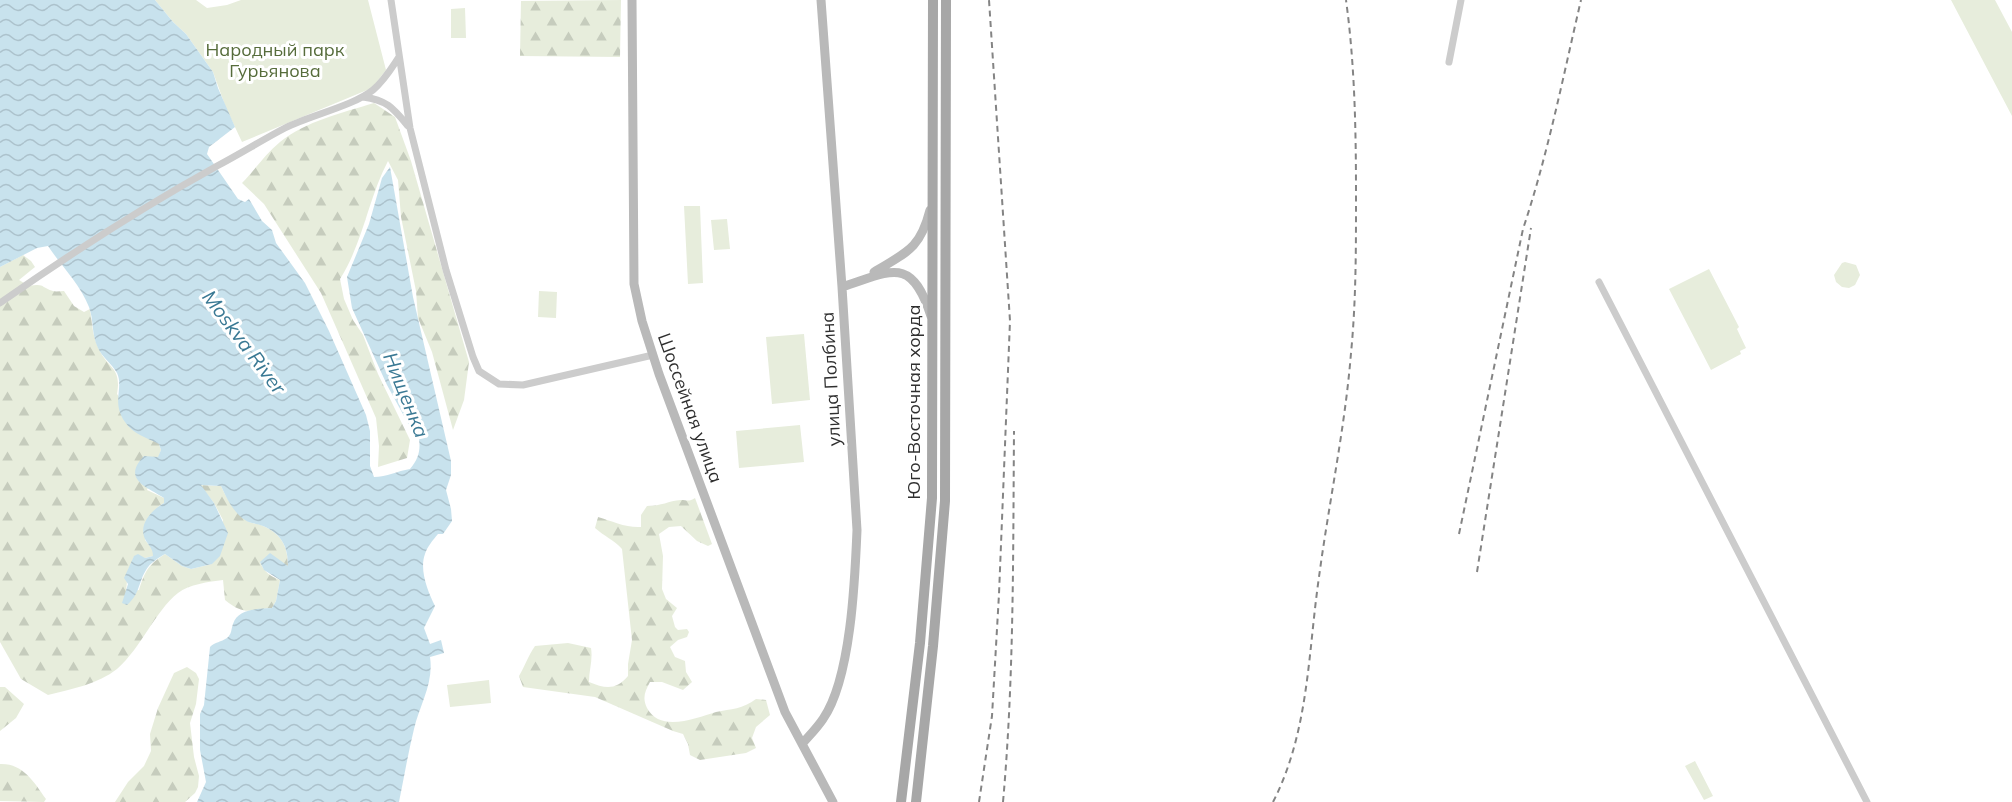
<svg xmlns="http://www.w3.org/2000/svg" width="2012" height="802" viewBox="0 0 2012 802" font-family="Mulish,sans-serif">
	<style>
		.forest { fill: url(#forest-firs) }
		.park { fill: #e7eddc }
		.water { fill: url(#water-waves) }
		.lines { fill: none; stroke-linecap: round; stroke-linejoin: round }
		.street { stroke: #ccc; stroke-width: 7 }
		.secondary { stroke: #b9b9b9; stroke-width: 9 }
		.primary { stroke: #a7a7a7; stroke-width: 10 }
		.rail { stroke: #848484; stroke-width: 2; stroke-dasharray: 6 4.5; stroke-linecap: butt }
		.labels { text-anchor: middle; stroke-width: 6; stroke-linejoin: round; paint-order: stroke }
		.park-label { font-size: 18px; fill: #566c3b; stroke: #fff }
		.street-label { font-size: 18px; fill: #2f2f2f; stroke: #fff }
		.water-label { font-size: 20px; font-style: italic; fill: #3a7994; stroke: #fff }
	</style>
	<defs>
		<pattern id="forest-firs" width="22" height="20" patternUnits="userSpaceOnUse" patternTransform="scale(1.5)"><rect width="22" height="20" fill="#e7eddc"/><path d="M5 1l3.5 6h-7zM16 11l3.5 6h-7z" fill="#c6ccbd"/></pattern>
		<pattern id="water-waves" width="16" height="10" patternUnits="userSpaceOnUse" patternTransform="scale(1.5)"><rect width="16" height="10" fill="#c8e2ed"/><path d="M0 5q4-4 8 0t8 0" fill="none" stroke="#acc2cc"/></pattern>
	</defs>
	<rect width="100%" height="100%" fill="#fff"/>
	<path class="forest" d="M621 0 620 57 520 56 521 1Z
		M374 103 395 117 411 161 469 362 464 400 453 430 432 352 418 318 416 291 401 217 398 180 388 161C368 199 363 243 340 279L344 299 353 320 363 335 378 374 410 440 407 458 378 467 379 446 376 418 321 293 264 204 242 183C255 170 265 154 280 142 306 121 342 113 374 103Z
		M23 255 31 261 35 267 19 280 29 286C45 283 40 287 53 291 56 292 60 291 64 291L74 306 84 312 90 309C92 322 92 334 98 347 107 369 122 366 117 394L152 440 159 444 161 450 147 490 164 498V503L159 506 145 540 153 550V556L145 558 134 557 128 570 126 592 139 590C145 571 148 565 165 554L182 566 191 569 212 564 223 520 214 503 200 485 221 486C227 499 234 511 246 520 250 524 258 523 263 526 282 534 288 547 288 567L279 561 260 562C264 572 270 576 280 580L276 601 272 608C249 610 245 616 225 600L223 580C209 582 189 584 178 593 155 611 142 647 117 669 98 684 72 689 48 695L21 679 0 642V267Z
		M695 498 712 544 708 546 697 541 681 526 669 527 659 534 663 556 662 589 666 599 677 608 672 616 675 627 678 630 687 629 689 632 687 637 678 640 670 647 675 657 685 661 686 672 692 682 683 690 662 682H650C645 691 642 698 647 708 660 733 696 718 716 712 731 709 743 709 756 699L766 700 770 715 756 727 752 738 756 748 746 753 700 760 690 755 688 744 683 734 673 731 595 697 523 687 519 676C525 666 528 656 535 646L568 643 591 648C593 660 589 670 589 682 606 689 616 690 628 676V664L632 640 622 549C614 540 604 536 595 528L598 517C612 521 626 528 641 527V515L647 506C662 506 668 501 681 500 687 500 689 502 695 498Z
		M187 667 196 673 199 679 196 704 190 723 194 757 199 776 198 787 195 793 185 802H115L128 782 144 766 151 751 150 734 158 708 174 673Z
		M0 687H5L24 704 16 718 0 731Z
		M0 764C23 763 34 782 46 799L44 802 0 801Z"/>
	<path class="park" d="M155 0H196L207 8 227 5 241 0H368L386 70 372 88 242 142 226 108 213 72 186 34 173 22Z
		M1951 0H1995L2012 32V116Z
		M465 8 466 38H451V9Z
		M684 206H700L703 283 688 284Z
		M727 219 730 249 714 250 711 220Z
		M1845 262 1856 265 1860 275 1855 285 1849 288 1842 287 1836 282 1834 275 1842 263Z
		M1709 269 1739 327 1737 329 1746 348 1740 351 1741 354 1711 370 1669 289Z
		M539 291 557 292 556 318 538 317Z
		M804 334 810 400 772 404 766 337Z
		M800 425 804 462 739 468 736 431Z
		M489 680 491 703 450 707 447 685Z
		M1695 761 1713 796 1704 800 1685 766Z"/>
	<path class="water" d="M0 0H155L173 22 186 34 213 72 218 88 235 127 209 147 207 154 238 199 245 202 249 199 262 221 272 230 276 243 305 283 329 331 366 415 370 431V466L374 477C387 477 397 471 410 469 422 455 421 443 416 426L410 427 387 385 352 308 347 277 369 224 382 178 390 167 413 297 451 461V475L446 490 451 509 452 521 443 534H438C433 540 427 547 425 554 419 570 428 592 435 606L424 628 430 644 441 640 444 653 430 657C434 683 420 704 414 729 408 753 404 778 399 802H197L206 782 200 750V714L204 705 210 647C215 642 221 642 227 638 232 634 231 629 233 624 238 608 258 609 272 608L276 601 280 580 264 570 260 562 270 553 288 566C288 547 282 534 263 526 257 523 250 524 245 520 233 512 227 499 221 486L201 485 214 503 228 533 220 556 212 564 191 569 182 566 165 554C158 558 150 563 146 570 138 583 140 594 127 605L122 603 128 584 124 578 134 556 138 554 145 558 153 556C153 548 148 545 145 539 138 524 152 510 164 503V498C148 487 121 480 144 456L158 457 161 450 159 444C147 438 133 434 125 422 111 402 124 388 117 373 112 364 102 357 98 348 91 333 94 320 89 307 80 284 62 267 48 246L37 248 0 267Z"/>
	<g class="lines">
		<path class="street" d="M391 0 410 128 446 270 473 357 479 371 499 384 523 385 653 355
			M1449 62 1461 0
			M363 97C387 100 393 108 408 126
			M1599 282 1867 802
			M0 303C70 254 143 207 217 166 240 154 262 140 285 128 311 115 353 106 373 90 384 81 391 69 399 57"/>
		<path class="secondary" d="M632 0 634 284 642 321 659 374 785 712 833 802
			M874 272C907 252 920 249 930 210
			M842 287C892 271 911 255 931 316
			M802 744C809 736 817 728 823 719 851 679 855 579 857 530L842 287 821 0"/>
		<path class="primary" d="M901 802 920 643 932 498 933 0
			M916 802 933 646 945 501 946 0"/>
		<path class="rail" d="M1459 534 1523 229C1548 154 1563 77 1581 0
			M1477 572 1531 228
			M979 802 992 716 999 594 1010 321 989 0
			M1003 802C1014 679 1013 555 1014 431
			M1273 802C1309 732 1308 653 1319 577 1329 502 1345 428 1351 353 1356 302 1356 250 1356 199 1356 132 1355 66 1346 0"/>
	</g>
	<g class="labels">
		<g class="park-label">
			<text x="275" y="56">Народный парк<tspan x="275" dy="21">Гурьянова</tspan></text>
		</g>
		<g class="street-label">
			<text transform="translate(831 379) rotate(-93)" y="6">улица Полбина</text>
			<text transform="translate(914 402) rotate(-90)" y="6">Юго-Восточная хорда</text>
			<text transform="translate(690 408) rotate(70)" y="6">Шоссейная улица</text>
		</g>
		<g class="water-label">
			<text transform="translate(244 342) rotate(53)" y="7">Moskva River</text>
			<text transform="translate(406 395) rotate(68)" y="7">Нищенка</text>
		</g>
	</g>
</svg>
